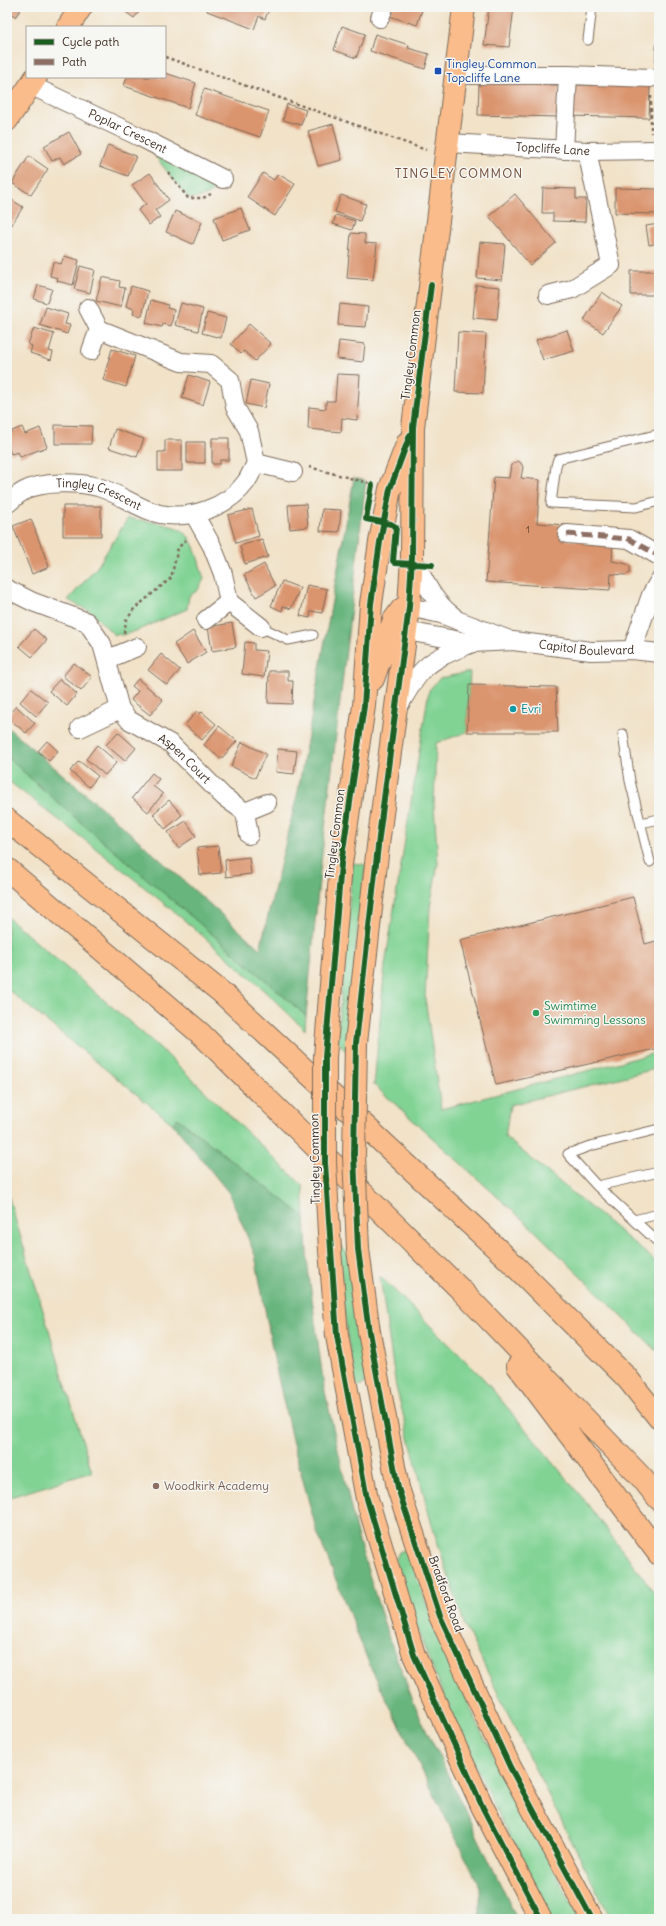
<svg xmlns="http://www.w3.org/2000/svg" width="666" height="1926" viewBox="0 0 666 1926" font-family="Delius,sans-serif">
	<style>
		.green { fill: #81d394; stroke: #5e7e59 }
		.forest { fill: #68b57e; stroke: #52704e }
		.building { fill: #da946e }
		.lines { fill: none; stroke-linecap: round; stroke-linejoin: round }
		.lane-casing { stroke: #7b6a5a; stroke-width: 11 }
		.street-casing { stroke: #7b6a5a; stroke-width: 20 }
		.primary-casing { stroke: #7b6a5a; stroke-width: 24 }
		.highway-casing { stroke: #7b6a5a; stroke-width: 24 }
		.path { stroke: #7b6a5a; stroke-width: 2.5; stroke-dasharray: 3 3; stroke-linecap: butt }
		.lane { stroke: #fff; stroke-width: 9 }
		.street { stroke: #fff; stroke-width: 18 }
		.primary { stroke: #fabc8b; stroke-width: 22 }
		.highway { stroke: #fabc8b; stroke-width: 22 }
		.primary-bridge-casing { stroke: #7b6a5a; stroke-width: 24; stroke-linecap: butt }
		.primary-bridge { stroke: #fabc8b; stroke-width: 22 }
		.quiet { stroke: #8d6e63; stroke-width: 5; stroke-dasharray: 10 5; stroke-linecap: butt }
		.cycleway-casing { stroke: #f6f6f2; stroke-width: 8 }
		.cycleway { stroke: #1b5e20; stroke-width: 6 }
		.transit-dot { fill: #1a4fb4; stroke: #f6f6f2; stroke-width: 1.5 }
		.culture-dot { fill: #0f9aa8; stroke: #f6f6f2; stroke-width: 1.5 }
		.leisure-dot { fill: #2e9e5b; stroke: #f6f6f2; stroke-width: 1.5 }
		.education-dot { fill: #8d6e63; stroke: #f6f6f2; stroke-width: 1.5 }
		.labels { text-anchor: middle; stroke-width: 3; stroke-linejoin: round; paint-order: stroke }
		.number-label { font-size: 10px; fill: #634432 }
		.transit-label { font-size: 12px; fill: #164399; stroke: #f6f6f2; text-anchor: start }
		.street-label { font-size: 12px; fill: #3b2a1e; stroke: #f6f6f2 }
		.culture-label { font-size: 12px; fill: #0d838f; stroke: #f6f6f2; text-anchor: start }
		.leisure-label { font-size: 12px; fill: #27864d; stroke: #f6f6f2; text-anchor: start }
		.education-label { font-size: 12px; fill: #785e54; stroke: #f6f6f2; text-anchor: start }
		.neighbourhood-label { font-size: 13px; letter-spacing: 1px; fill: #734f3a; stroke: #f6f6f2 }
	</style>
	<rect width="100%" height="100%" fill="#f6f6f2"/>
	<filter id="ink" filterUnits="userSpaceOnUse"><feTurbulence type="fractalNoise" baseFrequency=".025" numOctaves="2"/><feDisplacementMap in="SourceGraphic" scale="8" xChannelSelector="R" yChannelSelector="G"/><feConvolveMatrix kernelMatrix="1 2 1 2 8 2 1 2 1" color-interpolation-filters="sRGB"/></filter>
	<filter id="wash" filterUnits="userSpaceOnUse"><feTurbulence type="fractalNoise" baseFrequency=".012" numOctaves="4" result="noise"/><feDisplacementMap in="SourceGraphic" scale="16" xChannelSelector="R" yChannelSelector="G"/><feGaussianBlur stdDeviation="0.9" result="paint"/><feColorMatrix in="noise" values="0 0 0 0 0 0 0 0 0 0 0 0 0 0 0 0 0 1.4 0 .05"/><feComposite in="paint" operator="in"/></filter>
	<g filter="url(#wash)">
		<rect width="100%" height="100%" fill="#f1e2c8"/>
		<path class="green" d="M140 137 223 179C212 194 208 198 188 198Z
			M128 518C142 521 171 523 183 531 196 541 199 565 204 579L198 590 189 596 187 609 136 631 123 635 113 634 91 612 68 600 97 567Z
			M470 672 467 732 436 743 434 806 438 864 430 907 425 998 441 1109 659 1052V1068L510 1105 505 1137 659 1264V1353L533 1229 374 1085 385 965 429 690 440 678Z
			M7 757C105 846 208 928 306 1016L305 1030C214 939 110 859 7 780Z
			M353 863 366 865 357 935 347 1052 337 1041Z
			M7 917 160 1048 303 1186 305 1217 177 1118 173 1124 7 989Z
			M7 1192 92 1472 7 1498Z
			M337 1240 350 1257 355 1314 366 1380 362 1386H358L354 1381 345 1320Z
			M380 1276 482 1377 585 1501 659 1599V1919H611L530 1759 464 1624 431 1522 396 1387Z
			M404 1550 409 1556 439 1638 479 1727 580 1919H551C506 1830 460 1741 424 1647 413 1619 404 1589 395 1561L399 1552Z"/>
		<path class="forest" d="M354 478 366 481 320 871 306 1016C208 928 105 846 7 757V727L109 814 260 949 298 791Z
			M177 1118 305 1217 308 1268 324 1387 357 1535 386 1630 415 1706 517 1919H480V1887L370 1666 317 1532 292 1440 275 1364 255 1255 229 1193 173 1124Z"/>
		<g id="blocks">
			<path class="building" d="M7 7H22L16 17 7 10Z
				M119 7H143L134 18Z
				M208 7H270L265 19 259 16 254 29 207 11Z
				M392 7H423L417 25 389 16Z
				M489 7H514L509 47 484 45Z
				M658 15H659V85H654Z
				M342 26 365 34 356 58 334 50Z
				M375 34 409 45 408 48 429 54 425 69 370 51Z
				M165 73 196 83 188 108 124 86 127 77H165Z
				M479 83 559 85V117L478 115Z
				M569 85 650 86 649 118 569 116Z
				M204 89 269 111 260 137 195 115Z
				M287 104 306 110 301 125 283 120Z
				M333 124 342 160 318 166 308 131Z
				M69 132 81 154 64 164 60 157 52 161 44 146Z
				M108 145 136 156 128 176 100 166Z
				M29 156 48 169 31 195 12 183Z
				M150 173 169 200 155 210 160 217 149 225 138 210 146 204 132 185Z
				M263 173 274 180 278 174 295 184 275 216 247 197Z
				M543 188 576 189V199H586L585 222 553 221V213H542Z
				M615 188 659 189V214L615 213Z
				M515 194 556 243 530 265 489 216Z
				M341 195 366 204 360 221 335 212Z
				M7 197 23 207 7 232Z
				M241 208 250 230 222 240 214 218Z
				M175 211 202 222 193 244 166 232Z
				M336 215 355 221 352 230 333 224Z
				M659 224V243L649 245 646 226Z
				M351 233 365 234V243L377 244 373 280 347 278Z
				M480 242 505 244 502 280 477 278Z
				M64 256 79 260 73 285 57 281 58 278 50 276 53 262 61 264Z
				M80 266 95 270 90 293 74 289Z
				M631 271H659V295H631Z
				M102 277 120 281 119 287 125 288 121 307 96 301Z
				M38 285 52 289 47 303 34 299Z
				M476 285 500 287 497 320 473 318Z
				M131 286 148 291 142 316 133 314 134 309 126 306Z
				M602 292 622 306 603 333 584 320Z
				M151 300 168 305 167 308 174 310 171 326 163 324 162 327 146 323Z
				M181 303 203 309 198 331 175 325Z
				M340 304 368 307 366 327 338 325Z
				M46 307 68 314 65 324 70 325 67 334 40 325Z
				M207 313 226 318 221 338 202 333Z
				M249 324 271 344 255 361 244 351 241 354 231 344Z
				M34 328 54 334 49 351 53 352 51 360 30 353 32 346 28 344Z
				M567 330 574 351 543 360 536 340Z
				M458 332 486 334 483 393 455 392Z
				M339 341 365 344 363 362 337 359Z
				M112 349 135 356 126 387 103 380Z
				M337 374 360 375 357 420 342 418 341 432 308 429 309 407 326 409V401H335Z
				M189 375 210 382 203 405 182 398Z
				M251 380 269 384 264 408 246 404Z
				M55 425 92 426 91 444H55Z
				M22 427 25 434 40 428 47 447 20 457 18 452 11 454 7 444V433Z
				M115 429 144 439 137 457 109 448Z
				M212 438H229V460H220V464H212Z
				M165 440H182V471H158V452H165Z
				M187 442H205V463H187Z
				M518 461 521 463 523 467 521 478 540 480 537 523 567 525V540L613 542 612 561 627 564 630 566V573L626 575 611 574 610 590 486 582 494 477 509 478 511 465Z
				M306 504 308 527 290 529 288 505Z
				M63 506H101V536H63Z
				M252 509 259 536 236 543 228 515Z
				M322 509 341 510 339 532 320 531Z
				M31 519 49 567 32 574 13 526Z
				M262 539 268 557 245 564 240 546Z
				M264 564 275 586 256 597 244 575Z
				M282 581 300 588 291 609 283 606 282 611 271 606Z
				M307 585 327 589 322 613 311 611 310 618 300 616Z
				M232 623 236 647 212 651 208 627Z
				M34 629 47 640 32 657 19 646Z
				M193 631 206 652 187 664 174 644Z
				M245 642 254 643V650L267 651 264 677 242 674Z
				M161 654 180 670 167 685 148 670Z
				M74 663 92 677 81 691 63 676Z
				M269 671H288V681H293L292 704 268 703Z
				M60 679 77 694 67 706 49 691Z
				M138 679 163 700 150 715 131 700 138 691 132 686Z
				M469 685 556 687 558 732H467Z
				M31 689 48 702 36 716 20 702Z
				M16 706 35 723 26 733 7 717Z
				M197 711 200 714 202 712 216 724 202 740 185 725Z
				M219 726 237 741 221 759 204 745Z
				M118 732 136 748 125 761 106 745Z
				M47 741 58 751 49 761 38 751Z
				M242 742 266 754 255 778 231 766Z
				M97 745 117 762 105 775 86 759Z
				M278 749 297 751 294 774 276 772Z
				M79 761 98 776 89 787 70 771Z
				M152 773 159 779 153 786 163 794 148 812 132 798Z
				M169 800 182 815 165 829 153 814Z
				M186 821 196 836 178 848 168 832Z
				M218 846 221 873 200 875 197 848Z
				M249 857 251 874 226 877 225 860Z
				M633 897 645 944 656 941 659 952V1048L496 1085 460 940Z"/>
		</g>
	</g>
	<g filter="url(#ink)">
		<use href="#blocks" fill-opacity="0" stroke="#7b6a5a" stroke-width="1"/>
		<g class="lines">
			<g class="lane-casing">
				<path id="lane" d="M588 40 592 7
					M659 434 558 459 556 466 551 503 636 507 659 501
					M261 627 288 640 313 635
					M623 734 630 781 650 862
					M641 823 659 819
					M659 1129 590 1146 568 1154 597 1186 659 1243
					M597 1186 659 1172
					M634 1220 659 1214"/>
			</g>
			<g class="street-casing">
				<g id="street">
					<path d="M380 18 384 7"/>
					<path d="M455 75H568L651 78"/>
					<path id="s1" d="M30 85 140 137 223 179"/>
					<path id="s2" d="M448 143 587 151 659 150"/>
					<path d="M564 150 568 75"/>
					<path d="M548 295 572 289 611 265 587 151"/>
					<path d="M88 308 99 329 91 351"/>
					<path d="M256 463 293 472"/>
					<path id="s3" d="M7 504C12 500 18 494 24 491 42 481 78 482 98 487 119 493 138 509 160 514 190 520 228 507 246 482 250 476 253 469 256 463L249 431 235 407 230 380 211 364 181 362 99 329"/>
					<path d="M194 514 212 546 223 574 229 602"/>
					<path d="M567 534 629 539 659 556"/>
					<path d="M412 557C424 579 432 601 453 616"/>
					<path id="s4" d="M7 589 33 602 87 622 102 644 120 709 129 720 171 744 224 797 245 812"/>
					<path d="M409 607 441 614 507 639"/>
					<path d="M206 620 229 602 261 627"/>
					<path id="s5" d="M406 631 472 643 513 641 591 651 632 650 659 653"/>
					<path d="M632 650 651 595 659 581"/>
					<path d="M108 659 137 647"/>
					<path d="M397 709C405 696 413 679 425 668 438 656 456 650 472 643"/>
					<path d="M80 728 120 709"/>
					<path d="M249 835 245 812 267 803"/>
				</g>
			</g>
			<g class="primary-casing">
				<path id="primary" d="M68 27 81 7
					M7 120 36 77
					M373 679 394 620 402 609 407 607
					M356 1043 379 837 409 607 412 557 413 427 464 7
					M325 1057 341 864 364 706 371 604 380 542 390 489 408 442
					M358 1249 369 1332 398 1488 440 1616 510 1767 592 1919
					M330 1250 337 1336 367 1499 414 1655 483 1808 541 1919"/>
			</g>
			<g class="highway-casing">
				<path id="highway" d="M7 820 221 992 508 1259 627 1378 659 1418
					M7 869 201 1034 461 1290 642 1478 659 1499
					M518 1366 659 1554"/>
			</g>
			<path class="path" d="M165 57 426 150
				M651 96V133
				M168 172 188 198H203L211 194
				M309 467 372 484
				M124 633 126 621 134 609 171 578 178 548 187 539"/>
			<use href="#lane" class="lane"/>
			<use href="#street" class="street"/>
			<use href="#primary" class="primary"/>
			<use href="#highway" class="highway"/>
			<g class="primary-bridge-casing">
				<path id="primary-bridge" d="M356 1043 354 1155 358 1249
					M325 1057V1163L330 1250"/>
			</g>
			<use href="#primary-bridge" class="primary-bridge"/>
			<path class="quiet" d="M567 534 629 539 659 556"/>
			<g class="cycleway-casing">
				<path id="cycleway" d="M431 285 413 427 412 557 409 607 379 837 356 1043 354 1155 358 1249 369 1332 398 1488 440 1616 510 1767 592 1919
					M410 435 390 489 380 542 371 604 364 706 341 864 325 1057V1163L337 1336 367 1499 414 1655 483 1808 541 1919
					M372 485 366 519 391 524 396 527 393 561 395 563 432 565"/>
			</g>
			<use href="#cycleway" class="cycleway"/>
		</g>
	</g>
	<rect class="transit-dot" x="434" y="67" width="8" height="8" rx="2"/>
	<circle class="culture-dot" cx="513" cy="709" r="4"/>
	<circle class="leisure-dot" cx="536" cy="1013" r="4"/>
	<circle class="education-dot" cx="156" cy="1486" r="4"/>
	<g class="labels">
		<g class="number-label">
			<text x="528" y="533">1</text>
		</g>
		<g class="transit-label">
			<text x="446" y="68">Tingley Common<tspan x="446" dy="14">Topcliffe Lane</tspan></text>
		</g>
		<g class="street-label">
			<text dy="4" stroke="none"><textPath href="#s1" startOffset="108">Poplar Crescent</textPath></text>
			<text dy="4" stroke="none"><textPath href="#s2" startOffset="105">Topcliffe Lane</textPath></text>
			<text transform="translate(411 355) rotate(-83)" y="4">Tingley Common</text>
			<text dy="4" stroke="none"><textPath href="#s3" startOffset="99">Tingley Crescent</textPath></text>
			<text dy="4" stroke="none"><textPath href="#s5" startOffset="182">Capitol Boulevard</textPath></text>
			<text dy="4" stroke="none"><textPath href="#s4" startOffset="263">Aspen Court</textPath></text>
			<text transform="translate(335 834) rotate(-83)" y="4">Tingley Common</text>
			<text transform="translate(315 1159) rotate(-91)" y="4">Tingley Common</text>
			<text transform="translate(446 1594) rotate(70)" y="4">Bradford Road</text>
		</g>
		<g class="culture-label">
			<text x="521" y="713">Evri</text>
		</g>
		<g class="leisure-label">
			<text x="544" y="1010">Swimtime<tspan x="544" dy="14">Swimming Lessons</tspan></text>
		</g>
		<g class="education-label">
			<text x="164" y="1490">Woodkirk Academy</text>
		</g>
		<g class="neighbourhood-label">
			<text x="459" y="178">TINGLEY COMMON</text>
		</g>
	</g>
	<rect width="666" height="1926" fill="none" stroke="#f6f6f2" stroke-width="24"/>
	<rect x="26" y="26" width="140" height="52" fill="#f6f6f2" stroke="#aba49d"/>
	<rect x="34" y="39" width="20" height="6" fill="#1b5e20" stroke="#aba49d"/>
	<text x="62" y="46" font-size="12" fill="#3b2a1e">Cycle path</text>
	<rect x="34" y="59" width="20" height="6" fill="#8d6e63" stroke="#aba49d"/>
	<text x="62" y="66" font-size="12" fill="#3b2a1e">Path</text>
</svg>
